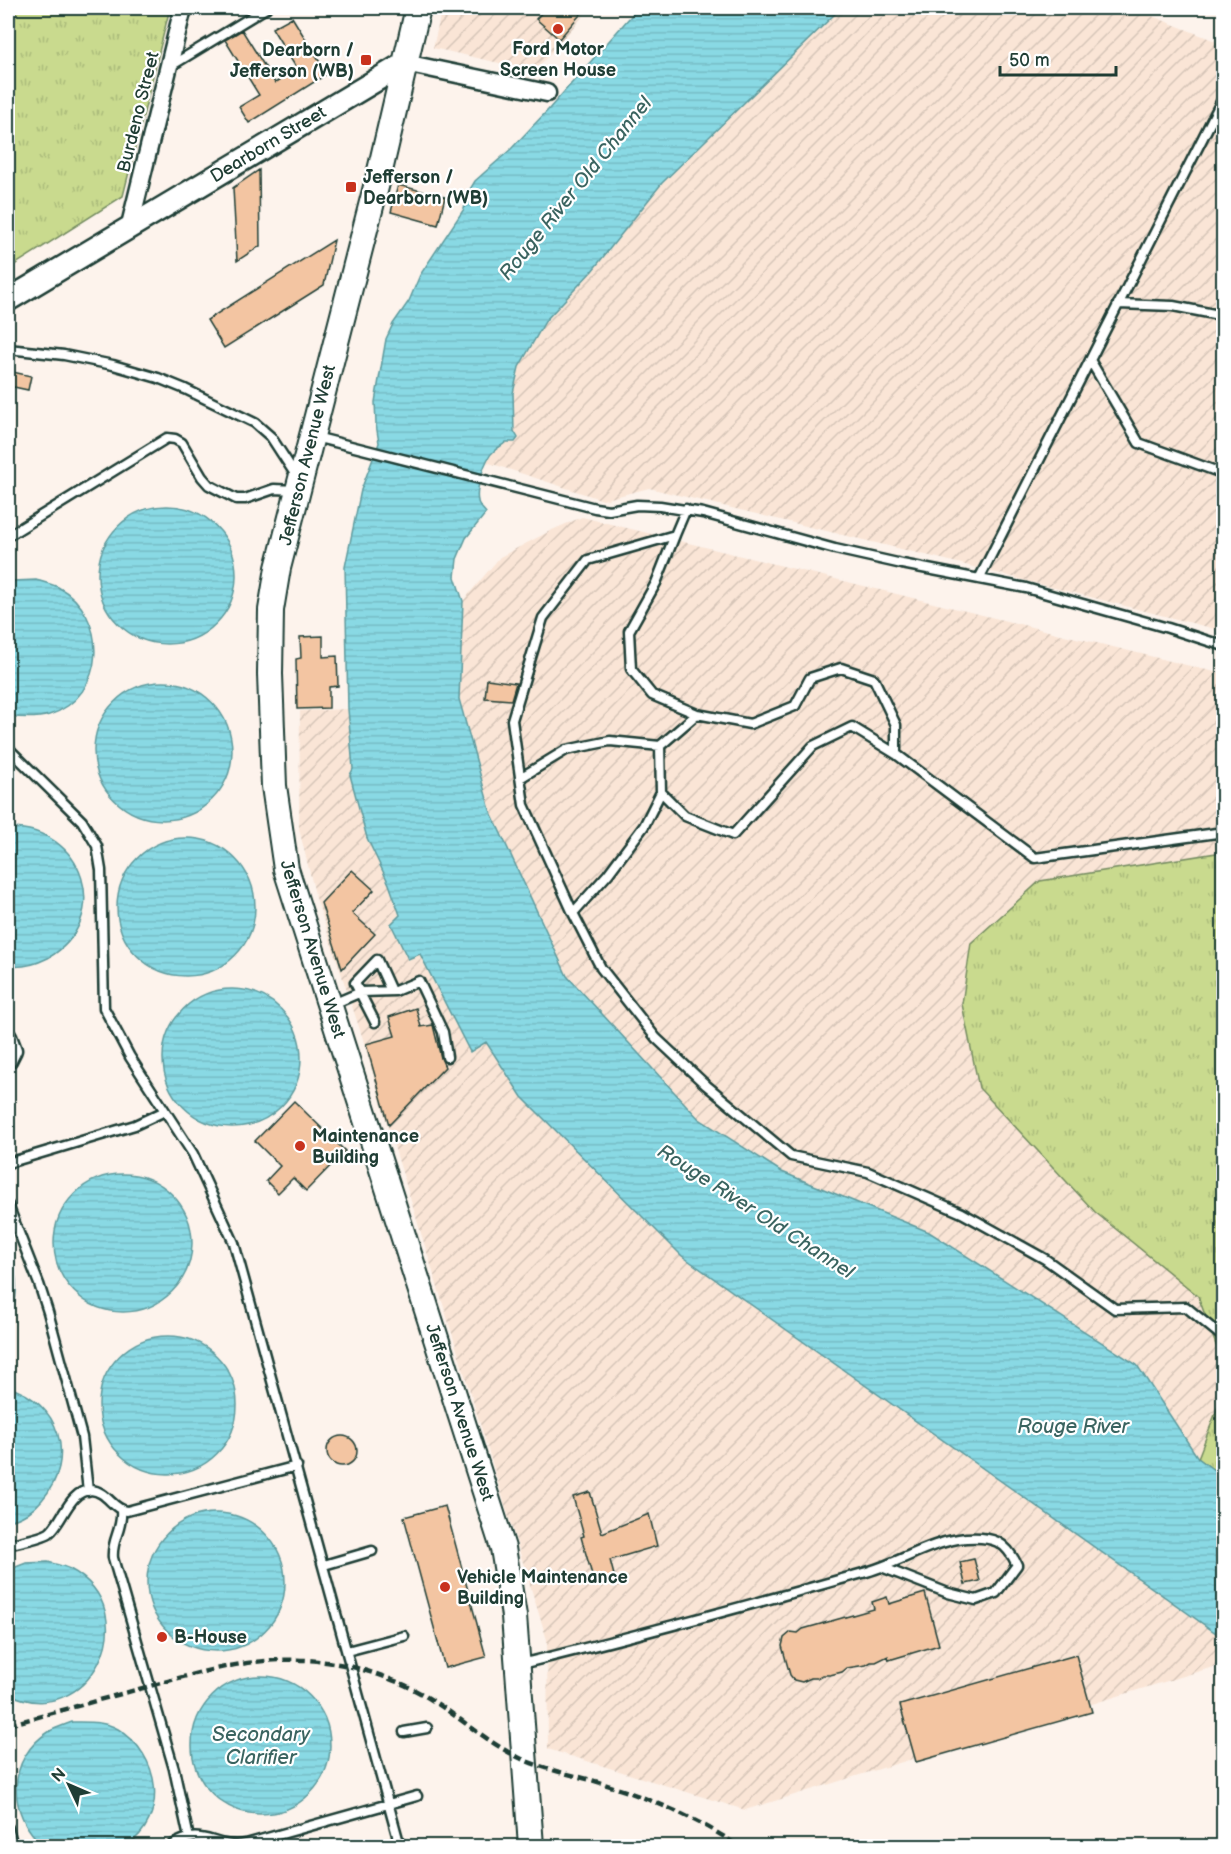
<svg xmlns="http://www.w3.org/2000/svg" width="1231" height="1854" viewBox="0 0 1231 1854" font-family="'Balsamiq Sans',sans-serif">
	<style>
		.industrial { fill: url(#industrial-furrows) }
		.grass { fill: url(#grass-tufts); stroke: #748c61; stroke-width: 1.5 }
		.water { fill: url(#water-rules); stroke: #5f9b9e; stroke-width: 1.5 }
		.building { fill: #f3c5a2; stroke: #1f3d34; stroke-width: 1.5 }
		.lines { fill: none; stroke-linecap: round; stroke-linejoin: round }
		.service-casing { stroke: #1f3d34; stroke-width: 13 }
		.minor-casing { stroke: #1f3d34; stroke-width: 21 }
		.tertiary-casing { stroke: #1f3d34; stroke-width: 26 }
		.secondary-casing { stroke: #1f3d34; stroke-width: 28 }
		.service { stroke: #fff; stroke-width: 8 }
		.minor { stroke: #fff; stroke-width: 16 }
		.tertiary { stroke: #fff; stroke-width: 21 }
		.secondary { stroke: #fff; stroke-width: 24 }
		.rail { stroke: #1f3d34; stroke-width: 4.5; stroke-dasharray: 9 4.5; stroke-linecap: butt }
		.poi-dot { fill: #c8321e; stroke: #fff; stroke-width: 2 }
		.labels { text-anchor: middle; stroke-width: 4.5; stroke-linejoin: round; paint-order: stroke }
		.poi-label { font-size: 18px; font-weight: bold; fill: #1f3d34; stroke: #fff; text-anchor: start }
		.street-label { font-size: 18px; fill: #1f3d34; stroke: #fff }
		.water-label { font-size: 20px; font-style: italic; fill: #3a6460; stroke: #fff }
	</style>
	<defs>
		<pattern id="industrial-furrows" width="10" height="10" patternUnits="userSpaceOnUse" patternTransform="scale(1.5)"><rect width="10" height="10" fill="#fae5d6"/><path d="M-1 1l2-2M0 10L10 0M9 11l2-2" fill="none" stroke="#d6c5b8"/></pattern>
		<pattern id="grass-tufts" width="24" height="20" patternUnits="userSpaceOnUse" patternTransform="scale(1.5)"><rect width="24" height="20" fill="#c9da8e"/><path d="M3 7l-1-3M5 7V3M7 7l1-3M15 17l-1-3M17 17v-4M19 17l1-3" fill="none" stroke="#acbc7b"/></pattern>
		<pattern id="water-rules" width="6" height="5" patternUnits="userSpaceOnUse" patternTransform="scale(1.5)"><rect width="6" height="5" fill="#89d9e4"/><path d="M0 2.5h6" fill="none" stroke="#76bbc4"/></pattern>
	</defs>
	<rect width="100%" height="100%" fill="#fdf3ec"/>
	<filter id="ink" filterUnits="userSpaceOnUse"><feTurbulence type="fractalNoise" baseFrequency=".0167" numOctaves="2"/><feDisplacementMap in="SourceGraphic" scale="12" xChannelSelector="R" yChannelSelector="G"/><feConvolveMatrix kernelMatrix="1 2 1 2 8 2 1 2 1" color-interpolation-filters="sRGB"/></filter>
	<g filter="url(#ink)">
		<path class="industrial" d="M442 8H590L535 71 433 48Z
			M841 8H1132L1223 44V631L934 557 649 488 603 500 486 462 495 450 500 448 506 442H515L513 393 519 367 546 320 592 271 662 183Z
			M582 517 1223 674V852L1040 881 979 1088 1095 1212 1198 1296 1224 1364 1223 1394 1198 1458 1137 1365 929 1232 782 1172 699 1119 567 976 490 810 459 699 463 601 500 557 552 530Z
			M348 709 353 769 350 775 367 838 389 884 400 916 391 924 409 959 419 953 470 1051 486 1041 522 1097 682 1256 1223 1638V1664L745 1810 548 1749 547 1640 389 1130 363 1039 316 898 299 829 300 711Z"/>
		<path class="grass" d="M17 8H170L123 196 8 269V44Z
			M1223 852V1364L1198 1296 1095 1212 979 1088 962 1004 971 943 1040 881Z
			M1223 1394V1477L1198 1458Z"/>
		<path class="water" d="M638 8H841L662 183 592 271 546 320 519 367 513 393 514 431 518 438 515 442H506C502 446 498 447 494 451 485 458 475 490 478 501 478 505 483 509 486 513L466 538 457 559 455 577 463 601 459 699 490 810 567 976 699 1119 782 1172 929 1232 1137 1365 1198 1458 1223 1477V1638L682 1256 522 1097 486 1042 470 1052 420 954 408 959 391 924 400 915 389 884 367 838 350 775 353 769 348 709 345 567 361 490 379 443 376 424 375 402 386 339 393 324 409 301 420 275 464 209 469 191 475 181 511 149 548 110Z
			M98 575a69 69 0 1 1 138 0a69 69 0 1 1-138 0Z
			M36 580C43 582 51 584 58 587 110 615 107 697 49 715 35 719 22 718 8 716V583L13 581Z
			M94 751a69 69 0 1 1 138 0a69 69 0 1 1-138 0Z
			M8 828C85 826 114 920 48 958 36 964 21 968 8 966Z
			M117 907a69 69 0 1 1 138 0a69 69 0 1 1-138 0Z
			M163 1058a69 69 0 1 1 138 0a69 69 0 1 1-138 0Z
			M54 1243a69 69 0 1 1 138 0a69 69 0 1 1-138 0Z
			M8 1255C21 1278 17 1301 8 1324Z
			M99 1405a69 69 0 1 1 138 0a69 69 0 1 1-138 0Z
			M8 1387C59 1402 78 1458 42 1500 34 1510 21 1519 8 1521Z
			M147 1582a69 69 0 1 1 138 0a69 69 0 1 1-138 0Z
			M48 1562C55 1564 64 1566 70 1569 151 1612 86 1735 8 1693V1570L26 1563Z
			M192 1745a69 69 0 1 1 138 0a69 69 0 1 1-138 0Z
			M72 1722C88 1722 104 1721 118 1729 160 1754 170 1818 126 1846H44C6 1814 6 1758 50 1731 57 1727 65 1725 72 1722Z"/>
		<path class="building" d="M546 8H586L559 39 536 19Z
			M292 17 327 74 249 123 239 107 259 95 225 40 242 30 275 83 297 69 272 28Z
			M259 170 260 246 237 261 233 188Z
			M398 185 445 197 438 225 391 212Z
			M334 240 324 285 224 348 207 320Z
			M8 371 31 376 28 390 14 387 8 389Z
			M323 636V657L337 656 338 686 329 687V708L297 709 296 659 301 658 300 637Z
			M487 679 516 683 511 700 485 698Z
			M352 870 374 890 352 913 375 934 342 969 321 903Z
			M416 1008 421 1027 433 1025 441 1058 445 1067 389 1125 366 1044 395 1036 389 1017Z
			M294 1101 345 1151 306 1191 293 1178 278 1193 266 1181 280 1166 255 1141Z
			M327 1451a15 15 0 1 1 30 0a15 15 0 1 1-30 0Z
			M590 1492 602 1533 649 1514 657 1546 610 1560 615 1579 595 1585 581 1537 584 1536 573 1497Z
			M445 1506 486 1657 445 1668 404 1517Z
			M974 1559 980 1581 965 1584 960 1562Z
			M925 1593 939 1645 889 1660 888 1656 876 1662H871L866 1665 847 1668 842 1672 830 1675H822L817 1678H811L802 1682 794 1680 790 1675 782 1646 784 1638 791 1632 798 1633 803 1629 874 1609 872 1602 887 1597 889 1604Z
			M1076 1655 1092 1712 916 1762 900 1705Z"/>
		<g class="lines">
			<g class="service-casing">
				<path id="service" d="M169 67 266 8
					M1118 304 1173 306 1224 316
					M8 349 64 355 113 365 158 378 185 389 255 423 271 437 297 477
					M1090 360 1139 443 1224 474
					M315 437 595 508 609 510 637 505 660 506 703 513 835 549 902 564 1026 588 1168 628 1224 646
					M675 535 656 583 629 631 631 669 652 695 697 714
					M8 536 167 438 175 439 182 443 202 477 209 485 236 499H245L274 489 295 490
					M979 579 1224 96
					M8 748 82 821 97 846 101 870 104 1008 130 1057 193 1154 234 1243 400 1846
					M520 778 566 750 610 741 660 746
					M661 792 660 746 697 714 750 724 795 706 810 678 841 668 874 679 896 725V754
					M1224 832 1035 858 896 754 852 727 813 746 733 835 685 816 661 792 644 826 608 874 573 913 601 968 656 1038 706 1085 791 1156 868 1172 962 1213 1045 1259 1115 1309 1186 1307 1224 1338
					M573 913 524 805 512 720 543 618 588 560 675 535 686 509
					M333 1004 361 992 395 991 419 981 443 1032 447 1057
					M375 1022 355 983 377 960 391 991
					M8 1163 135 1125 165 1111
					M8 1205 39 1284 48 1312 82 1437 88 1491
					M121 1511C123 1529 111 1540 113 1558L174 1769 189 1838
					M8 1545C18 1542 41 1538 49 1533 63 1522 69 1490 91 1490 107 1491 113 1510 127 1511L297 1466
					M324 1565 372 1551
					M347 1651 404 1636
					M521 1664C636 1636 750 1605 863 1573 898 1564 930 1541 966 1538 992 1536 1006 1541 1017 1565L996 1593 976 1600 948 1593 884 1568
					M404 1732 427 1728
					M8 1828 13 1846
					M171 1846C204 1825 212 1850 246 1844L417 1796"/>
			</g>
			<g class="minor-casing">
				<path id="minor" d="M405 63 547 93
					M130 225 183 8
					M8 1037 13 1050 8 1060"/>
			</g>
			<g class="tertiary-casing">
				<path id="tertiary" d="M8 300 405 63"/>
			</g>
			<g class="secondary-casing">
				<path id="secondary" d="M418 8 379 175 278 568 271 610 270 674 274 786 286 869 503 1548 514 1616 531 1846"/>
			</g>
			<use href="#service" class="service"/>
			<use href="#minor" class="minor"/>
			<use href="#tertiary" class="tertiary"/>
			<use href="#secondary" class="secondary"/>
			<path class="rail" d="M8 1725C53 1713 98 1700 143 1688 238 1661 305 1643 400 1683 445 1702 480 1740 524 1760 547 1770 574 1775 598 1782 646 1797 696 1817 738 1846"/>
		</g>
	</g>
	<g class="poi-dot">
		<circle cx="558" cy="29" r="6"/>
		<rect x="360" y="54" width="12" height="12" rx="3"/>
		<rect x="345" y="181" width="12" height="12" rx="3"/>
		<circle cx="300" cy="1146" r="6"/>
		<circle cx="445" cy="1587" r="6"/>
		<circle cx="162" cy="1637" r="6"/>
	</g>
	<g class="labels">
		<g class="poi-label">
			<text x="558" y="55" text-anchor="middle">Ford Motor<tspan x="558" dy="21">Screen House</tspan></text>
			<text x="354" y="56" text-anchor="end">Dearborn /<tspan x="354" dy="21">Jefferson (WB)</tspan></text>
			<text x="363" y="183">Jefferson /<tspan x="363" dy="21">Dearborn (WB)</tspan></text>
			<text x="312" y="1142">Maintenance<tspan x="312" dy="21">Building</tspan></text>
			<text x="457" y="1583">Vehicle Maintenance<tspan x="457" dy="21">Building</tspan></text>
			<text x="174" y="1643">B-House</text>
		</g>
		<g class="street-label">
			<text transform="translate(138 112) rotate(-76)" y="6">Burdeno Street</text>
			<text transform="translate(268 144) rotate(-31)" y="6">Dearborn Street</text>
			<text transform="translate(307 455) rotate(-76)" y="6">Jefferson Avenue West</text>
			<text transform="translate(313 949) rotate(73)" y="6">Jefferson Avenue West</text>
			<text transform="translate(460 1412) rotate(72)" y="6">Jefferson Avenue West</text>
		</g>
		<g class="water-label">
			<text transform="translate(575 188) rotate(-51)" y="7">Rouge River Old Channel</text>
			<text transform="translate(756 1211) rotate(33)" y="7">Rouge River Old Channel</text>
			<text x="1073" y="1433">Rouge River</text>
			<text x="261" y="1741">Secondary<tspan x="261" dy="23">Clarifier</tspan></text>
		</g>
	</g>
	<rect width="1231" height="1854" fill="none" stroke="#fff" stroke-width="30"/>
	<rect x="15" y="15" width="1201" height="1824" fill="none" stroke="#1f3d34" stroke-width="2" filter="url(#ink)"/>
	<g transform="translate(69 1785) rotate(314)" stroke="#ffffff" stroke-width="4.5" paint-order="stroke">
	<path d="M0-4.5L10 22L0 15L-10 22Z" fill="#1f3d34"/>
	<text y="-9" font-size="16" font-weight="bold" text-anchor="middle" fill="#1f3d34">N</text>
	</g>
	<path d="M1000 66v9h116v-9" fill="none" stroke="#1f3d34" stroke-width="3"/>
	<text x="1009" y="66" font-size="18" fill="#1f3d34" stroke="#ffffff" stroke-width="4.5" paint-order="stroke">50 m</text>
</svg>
